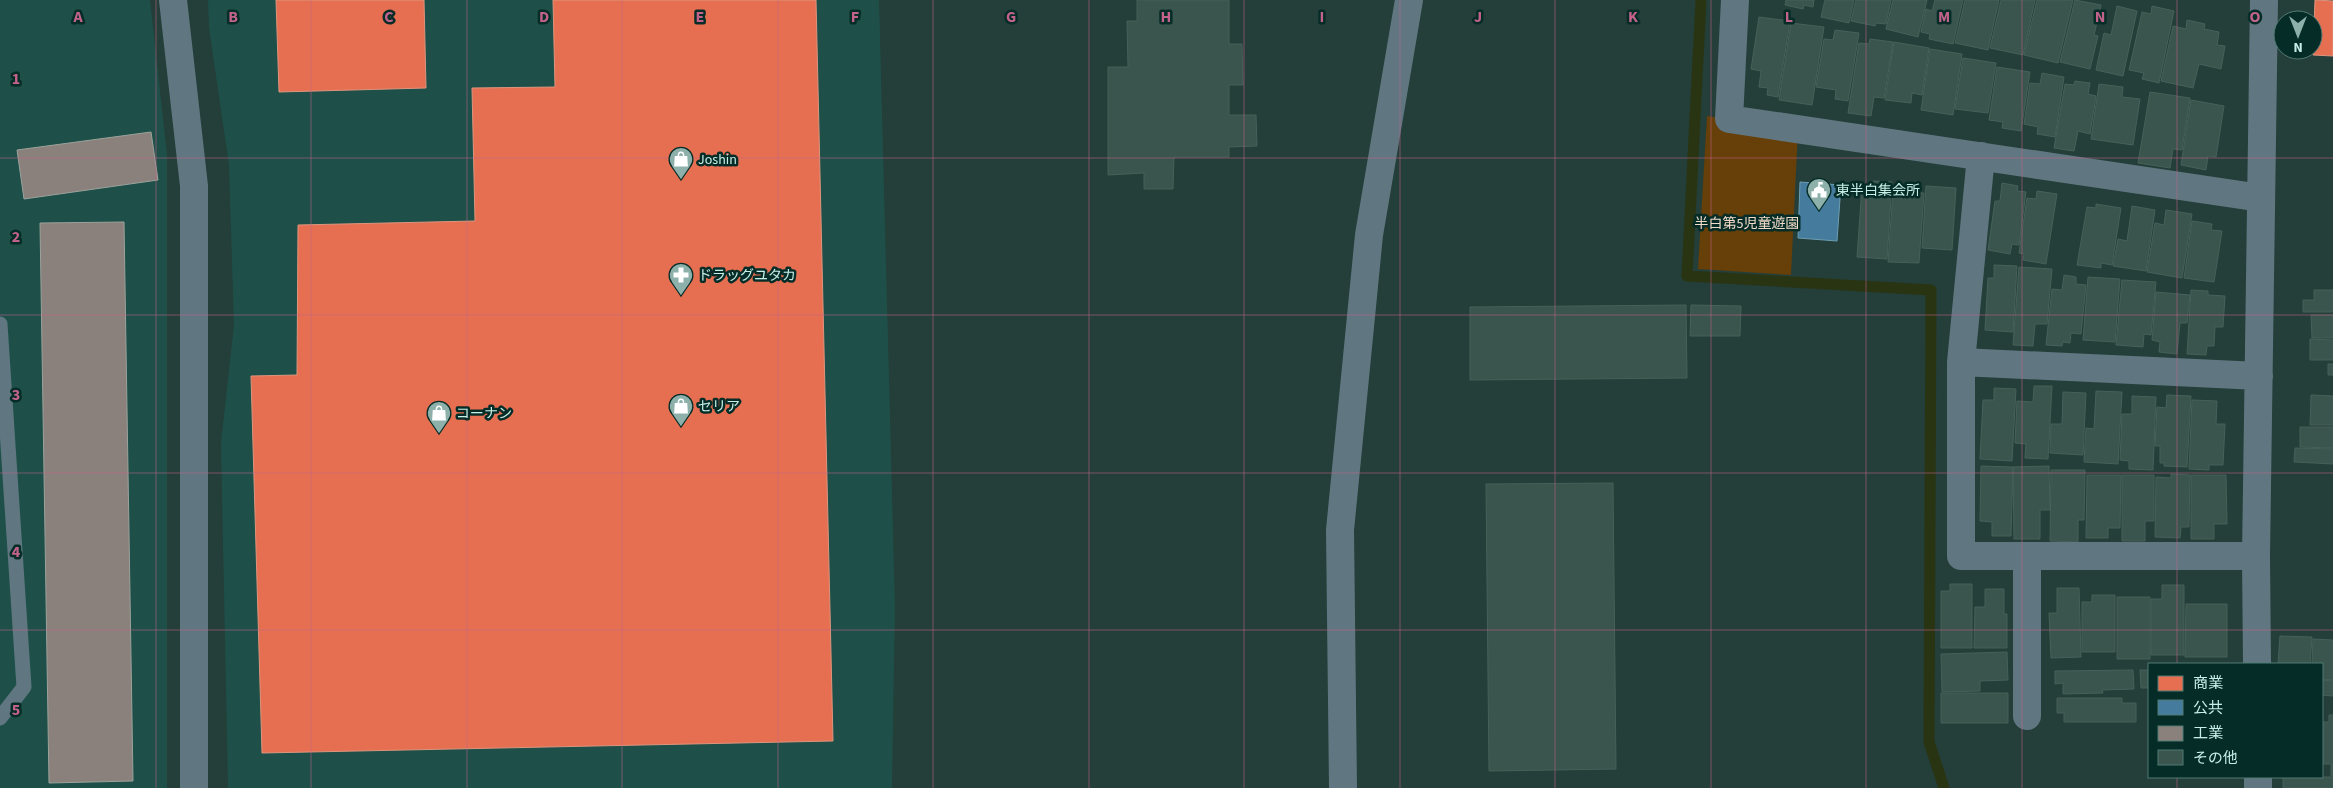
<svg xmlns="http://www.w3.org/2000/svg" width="2333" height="788" viewBox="0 0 2333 788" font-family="'Source Sans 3','Noto Sans JP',sans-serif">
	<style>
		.built { fill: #1e5049 }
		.green { fill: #673f08 }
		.shops { fill: #e76f51; stroke: #dd957e }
		.public { fill: #457b9d; stroke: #6c9eb3 }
		.industry { fill: #8a817c; stroke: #9ca29c }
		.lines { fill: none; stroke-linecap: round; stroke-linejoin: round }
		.stream { stroke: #293512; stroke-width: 11 }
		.building { fill: #39554d; stroke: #466159 }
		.service { stroke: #607781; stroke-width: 15 }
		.minor { stroke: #607781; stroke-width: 28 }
		.tertiary { stroke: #607781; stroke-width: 28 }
		.grid { fill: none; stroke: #c3638c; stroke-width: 1; stroke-opacity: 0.55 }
		.labels { text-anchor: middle; stroke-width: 5; stroke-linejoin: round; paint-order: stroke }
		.poi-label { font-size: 14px; fill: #c6efe7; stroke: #052c27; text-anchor: start }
		.park-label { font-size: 14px; fill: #f2dbc8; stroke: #052c27 }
		.grid-label { font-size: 16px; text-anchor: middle; font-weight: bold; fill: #c3638c; stroke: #052c27; stroke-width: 5; stroke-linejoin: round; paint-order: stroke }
	</style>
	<rect width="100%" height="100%" fill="#243e39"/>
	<path class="built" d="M0 0H150L167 155V788H0Z
		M208 0H879L895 606 892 788H228L221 443 234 325 229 165 209 28Z"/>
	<path class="green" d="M1707 116 1798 130 1791 275 1698 269Z"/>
	<path class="shops" d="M276 0H424L426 88 279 92Z
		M553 0H816L833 741 262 753 251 376 297 375 298 225 475 221 472 88 555 87Z
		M2315 0 2333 1V56L2313 55Z"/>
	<path class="public" d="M1800 182 1841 185 1837 241 1798 238Z"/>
	<path class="industry" d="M151 132 158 180 24 199 17 150Z
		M124 222 133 781 49 783 40 223Z"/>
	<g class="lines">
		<path class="stream" d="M1701 0 1687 276 1931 290 1929 742 1944 788"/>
	</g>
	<path class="building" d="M1137 0H1229V44H1242L1243 85H1229V115H1256L1257 146 1229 147V157H1174L1173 189H1144V173L1108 175V67H1128L1127 21H1137Z
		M1786 0H1814L1813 7 1804 5 1803 9 1785 5Z
		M1825 0H1854L1849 23 1821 17Z
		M1856 0H1891L1886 24 1876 23 1875 26 1851 21Z
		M1893 0H1927L1918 37 1886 29Z
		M1935 0H1963L1953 44 1929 39 1930 34 1921 32 1926 9 1932 11Z
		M1965 0H1999L1988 50 1955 43Z
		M2001 0H2035L2023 55 1990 48Z
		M2037 0H2073L2058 63 2024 55Z
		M2075 0 2101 5 2094 35 2098 36 2090 69 2060 62Z
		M2117 6 2137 11 2123 76 2096 70 2104 33 2111 35Z
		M2152 6 2174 11 2159 83 2142 79 2144 73 2129 70 2142 12 2151 14Z
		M1759 17 1790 21 1778 97 1767 95 1768 88 1759 87 1761 71 1751 69Z
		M2187 20 2205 24 2204 29 2219 32 2217 45 2225 46 2221 69 2199 64 2193 88 2161 81 2173 26 2186 29Z
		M1791 23 1824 27 1812 105 1779 100Z
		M1835 30 1859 33 1848 101 1835 99 1836 90 1816 87 1824 39 1833 40Z
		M1870 39 1893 42 1884 98 1874 97 1871 116 1848 113 1859 43 1869 44Z
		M1894 42 1929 48 1922 95 1912 93 1911 103 1885 100Z
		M1930 49 1962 54 1953 115 1921 110Z
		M1963 58 1996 63 1988 113 1955 109Z
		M1997 67 2030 72 2021 131 2002 128 2003 122 1989 120Z
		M2042 73 2064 77 2055 137 2037 134 2038 127 2024 124 2030 83 2040 84Z
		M2075 81 2090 83 2088 94 2096 96 2090 134 2078 131 2074 151 2054 148 2065 84 2074 85Z
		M2099 84 2123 87 2122 97 2140 99 2133 145 2091 139Z
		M2150 92 2190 98 2182 150 2173 149 2170 168 2138 163Z
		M2191 100 2224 106 2216 157 2208 156 2206 170 2181 165Z
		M1873 181 1892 182 1887 259 1857 257 1862 186 1873 187Z
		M2002 183 2018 186 2017 191 2026 192 2019 245 2012 244 2010 254 1988 250 1995 201H2000Z
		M1926 186 1956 188 1952 250 1922 248Z
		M2037 191 2057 194 2046 264 2023 260 2024 254 2019 253 2027 198 2036 199Z
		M1893 192 1924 193 1919 263 1888 262Z
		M2096 204 2121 208 2112 265 2101 263V268L2077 265 2087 207 2096 208Z
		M2132 206 2155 210 2146 271 2113 266 2118 239 2127 241Z
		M2166 210 2192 214 2182 278 2147 272 2155 223 2164 225Z
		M2192 221 2212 224 2211 230 2222 231 2214 282 2184 278Z
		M1994 265 2017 266 2013 332 1985 330 1988 278H1994Z
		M2019 267 2052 269 2047 324H2035L2033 346 2013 345Z
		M2064 275 2076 277V284L2086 285 2081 334 2071 333 2070 343 2063 342 2062 346 2046 345 2052 289 2062 290Z
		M2088 277 2120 279 2115 342 2083 340Z
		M2122 280 2156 282 2151 335 2144 334 2143 347 2116 345Z
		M2191 290 2208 291V295L2225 296 2223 327H2215L2214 346H2207L2206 355 2187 354Z
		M2314 290H2333V312H2303V300H2314Z
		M2156 292 2190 295 2187 323H2180L2177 354 2159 352 2160 342 2152 340Z
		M1686 305 1687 378 1470 380V307Z
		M1691 305 1741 306 1740 336H1690Z
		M2311 315H2333V338H2312Z
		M2310 339 2333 340V360H2310Z
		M2328 364H2333V375H2328Z
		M2034 386H2052L2048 459 2025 458 2026 444 2015 443 2017 401 2033 402Z
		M1994 388 2016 389 2012 461 1980 459 1983 400H1994Z
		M2096 391 2122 392 2118 464 2084 462 2086 428 2094 429Z
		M2063 392 2086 393 2083 455 2050 453 2051 424H2062Z
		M2167 395 2191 396 2187 467 2164 466V463H2160V446H2155L2157 407 2166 408Z
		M2311 395 2333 396V425H2310Z
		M2132 396 2156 397 2153 470 2129 469V461L2120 460 2122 414H2132Z
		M2192 400 2217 401 2216 424H2225L2223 465H2209V470L2189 469Z
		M2300 427H2333V448L2300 447Z
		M2295 448 2333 449V464L2294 462Z
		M1981 466 2013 467 2011 536H1992V522L1980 521Z
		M2049 466 2050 510H2040V539H2014L2013 467Z
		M2051 470H2085L2084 520H2078V542L2050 541Z
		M2171 474 2190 475 2189 527H2181L2180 538 2155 537 2156 477 2171 478Z
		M2087 475H2121L2120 528H2108V538H2086Z
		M2122 475H2154V521H2145V541H2122Z
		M2191 475H2226L2227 524H2214V539H2191Z
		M1613 483 1616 769 1489 771 1486 484Z
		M1950 584H1972V648H1941V591H1950Z
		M2162 585H2184V655H2151V599H2162Z
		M2057 588H2079L2081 657 2051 658 2049 613H2057Z
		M1985 589H2004V614H2007V648H1974L1975 607H1985Z
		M2092 595H2115V652H2082V602H2092Z
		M2117 597H2150V659H2117Z
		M2186 604H2227V657H2185Z
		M2280 636 2312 637 2310 664H2278Z
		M2313 639 2333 640V680L2322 679V664H2312Z
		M2007 652 2008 680 1980 681V691L1942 692 1941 654Z
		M2133 670 2134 689 2102 690 2103 693 2063 694V683L2055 684V671Z
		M2140 670H2149V688H2141Z
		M2322 680 2333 681V696L2322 695Z
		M1941 693H2008V723H1941Z
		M2057 698H2122V703H2136V722H2064V713H2057Z
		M2329 715H2333V776H2331V764H2322V722H2329Z
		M2283 777H2333V788H2283Z"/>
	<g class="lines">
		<path class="service" d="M0 324 24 687 0 718"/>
		<path class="minor" d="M1735 0 1729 119 2261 198
			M1981 156 1961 362V556H2256
			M1961 362 2259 376
			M2027 556V716
			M2257 664 2256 556 2264 0
			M2258 777V788"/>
		<path class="tertiary" d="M173 0 194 186V788
			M1343 788 1340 530 1369 235 1409 0"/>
	</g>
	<path class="grid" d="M156 0V788M311 0V788M467 0V788M622 0V788M778 0V788M933 0V788M1089 0V788M1244 0V788M1400 0V788M1555 0V788M1711 0V788M1866 0V788M2022 0V788M2177 0V664M0 158H2333M0 315H2333M0 473H2333M0 630H2333M2177 777V788"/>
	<defs>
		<g id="shop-pin" transform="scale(1.25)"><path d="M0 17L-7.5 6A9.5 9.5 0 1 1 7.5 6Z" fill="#8db1aa" stroke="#052c27"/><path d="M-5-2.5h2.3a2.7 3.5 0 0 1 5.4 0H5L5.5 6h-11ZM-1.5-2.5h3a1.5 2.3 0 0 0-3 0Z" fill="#fff"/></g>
		<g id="civic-pin" transform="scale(1.25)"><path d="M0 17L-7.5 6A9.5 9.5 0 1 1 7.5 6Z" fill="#8db1aa" stroke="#052c27"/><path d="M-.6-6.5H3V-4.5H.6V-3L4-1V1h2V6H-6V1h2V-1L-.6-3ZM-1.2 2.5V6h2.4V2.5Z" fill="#fff"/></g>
		<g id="pharmacy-pin" transform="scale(1.25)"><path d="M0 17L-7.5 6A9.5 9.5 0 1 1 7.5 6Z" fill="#8db1aa" stroke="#052c27"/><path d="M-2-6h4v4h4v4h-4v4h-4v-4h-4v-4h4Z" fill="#fff"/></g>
	</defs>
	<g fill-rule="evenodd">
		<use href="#shop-pin" x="681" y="159"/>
		<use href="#civic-pin" x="1819" y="190"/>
		<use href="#pharmacy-pin" x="681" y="275"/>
		<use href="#shop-pin" x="681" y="406"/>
		<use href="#shop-pin" x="439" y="413"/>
	</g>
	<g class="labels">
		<g class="poi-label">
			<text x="698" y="164">Joshin</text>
			<text x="1836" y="195">東半白集会所</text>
			<text x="698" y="280">ドラッグユタカ</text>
			<text x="698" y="411">セリア</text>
			<text x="456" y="418">コーナン</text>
		</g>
		<g class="park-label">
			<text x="1747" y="228">半白第5児童遊園</text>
		</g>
	</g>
	<g class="grid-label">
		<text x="78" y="22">A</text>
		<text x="233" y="22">B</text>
		<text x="389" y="22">C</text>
		<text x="544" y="22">D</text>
		<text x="700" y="22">E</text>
		<text x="855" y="22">F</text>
		<text x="1011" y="22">G</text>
		<text x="1166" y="22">H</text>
		<text x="1322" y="22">I</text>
		<text x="1478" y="22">J</text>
		<text x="1633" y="22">K</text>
		<text x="1789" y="22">L</text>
		<text x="1944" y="22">M</text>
		<text x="2100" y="22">N</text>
		<text x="2255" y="22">O</text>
		<text x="16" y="84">1</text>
		<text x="16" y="242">2</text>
		<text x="16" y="400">3</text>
		<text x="16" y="557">4</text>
		<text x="16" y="715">5</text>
	</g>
	<rect x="2148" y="663" width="175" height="115" fill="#052c27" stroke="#527a74"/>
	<rect x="2158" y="676" width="25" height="15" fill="#e76f51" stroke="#527a74"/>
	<text x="2193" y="688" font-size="15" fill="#c6efe7">商業</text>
	<rect x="2158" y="700" width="25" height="15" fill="#457b9d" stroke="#527a74"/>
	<text x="2193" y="713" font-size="15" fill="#c6efe7">公共</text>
	<rect x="2158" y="726" width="25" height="15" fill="#8a817c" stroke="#527a74"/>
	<text x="2193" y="738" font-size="15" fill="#c6efe7">工業</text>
	<rect x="2158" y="750" width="25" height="15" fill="#39554d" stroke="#527a74"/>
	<text x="2193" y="763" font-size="15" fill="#c6efe7">その他</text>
	<g transform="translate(2298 35) rotate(180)"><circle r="24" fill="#052c27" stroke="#527a74"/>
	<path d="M0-4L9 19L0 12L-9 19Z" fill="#8db1aa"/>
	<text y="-8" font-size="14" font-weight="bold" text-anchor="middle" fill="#c6efe7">N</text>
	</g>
</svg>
